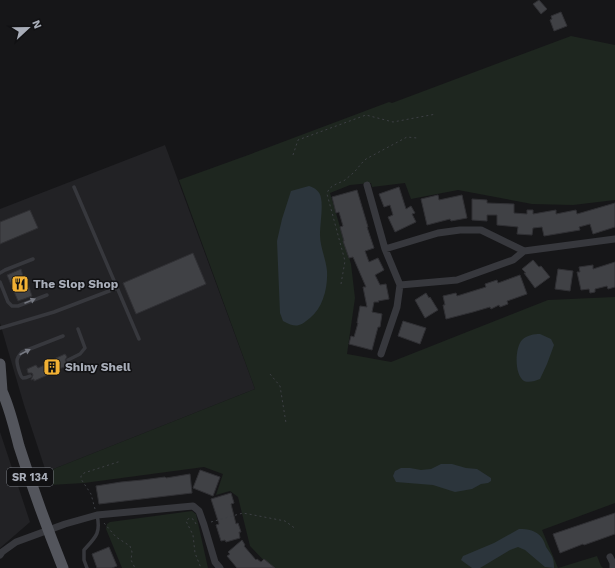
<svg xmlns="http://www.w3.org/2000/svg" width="615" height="568" viewBox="0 0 615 568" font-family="'Work Sans',sans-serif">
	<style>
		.built { fill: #222225 }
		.green { fill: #1e261f }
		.water { fill: #2c353c }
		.building { fill: #404145; stroke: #303034 }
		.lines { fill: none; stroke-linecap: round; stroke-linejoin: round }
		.path { stroke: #3d3f44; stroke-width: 1; stroke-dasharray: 2 3; stroke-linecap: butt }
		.service { stroke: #37383d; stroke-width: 3.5 }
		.minor { stroke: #37383d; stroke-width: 7 }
		.primary { stroke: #53555c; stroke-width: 11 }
		.oneway { fill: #757881 }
		.labels { text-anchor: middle; stroke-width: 3; stroke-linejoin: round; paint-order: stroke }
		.shield { fill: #111113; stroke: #7b7e86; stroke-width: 1 }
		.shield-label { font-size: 11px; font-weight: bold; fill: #a8adb8 }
		.poi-label { font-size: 12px; font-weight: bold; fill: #a8adb8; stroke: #111113; text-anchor: start }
	</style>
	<rect width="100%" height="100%" fill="#161618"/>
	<path class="built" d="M165 145 255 389 46 472 24 405 0 323V209Z
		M0 432 30 522 0 548Z"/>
	<path class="green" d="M571 36 615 45V200L573 205 532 204 458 190 411 199 405 183 372 187 371 183 350 185 330 193 351 264 355 298 347 354 391 362 548 300 615 297V503L542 530 558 568 597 556 601 566 603 568H271L250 546 238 497 230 491 216 495 223 474 204 467 84 483 50 485 46 472 255 389 179 180 251 154 389 102 392 103Z
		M192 511 196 514 208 568H122L106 529 107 524 110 522Z"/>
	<path class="water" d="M309 186C315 188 320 191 321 198 323 208 320 224 320 235 320 247 326 259 327 271 328 287 323 308 310 318 299 327 296 328 283 321L280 313 277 241 282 219 291 191Z
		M540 334 551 339 554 345 547 364 540 379C535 381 529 383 524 381 514 375 515 347 522 340 527 335 534 334 540 334Z
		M441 464H452L466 468 477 469 491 478V481L488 483 481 484 472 489 455 492 433 485 396 482 393 476 395 471 401 468H410L421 470 431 469Z
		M519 529C528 529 536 530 542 538 544 541 545 544 546 547 552 556 554 557 554 568L545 567 525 550 518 547 510 550 480 568H472L461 560 463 556 494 543Z"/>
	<path class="building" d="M539 0 547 9 541 14 533 4Z
		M561 12 567 26 554 31 550 20 552 19 551 16Z
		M399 187 406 209 411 206 415 213 412 214 416 222 395 232 388 217 393 215 390 205 384 207 379 194Z
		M357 190 368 227H367L374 248 365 251 369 262 378 258 384 270 375 275 380 285 386 284 389 299 378 301 379 302H374L372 312 382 314 380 327H378L372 350 349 344 351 336 354 337 358 323H357L360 306 367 307 363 287H366L353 257 349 258 343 241H344L340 227 343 226 339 212 336 213 332 197Z
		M438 195 439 200 462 195 467 218 451 221 450 219 427 225 421 199Z
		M472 199 487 200V203L514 204V213L527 214V210H533V214L556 210V214L576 210 577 214 615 203V227L593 234 590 224 579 227 580 230 544 236 542 227 533 228 532 235 517 234 518 227 497 225V215H487V221L472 220Z
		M30 210 38 228 0 244V222Z
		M193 253 206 284 136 314 123 283Z
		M533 260 539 267 541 266 550 277 535 288 524 273H526L522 269Z
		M615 262V287L608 289 607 286 595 289V292L590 293 589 289 581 290 577 272H580L579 267 593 265V269Z
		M21 269 23 276 25 275 32 296 18 301 7 275Z
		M558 269 573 271 570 291 555 289Z
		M520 275 527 294 507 301 508 304 500 307 499 305 491 309 490 307 473 312 446 319 443 305H445L443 296 456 293 457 296 486 287 485 284 497 280 498 283Z
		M426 293 429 298 430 297 438 310 425 318 415 300Z
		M403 321 426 328 420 344 398 336Z
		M65 354 67 357 65 360 67 363 66 364 67 366 59 369V370L34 381V379L31 380 33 375 32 373H28L27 369 36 365 38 368 55 360 54 359Z
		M200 470 220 477 213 496 193 488Z
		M190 474 192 493 99 504 96 486 121 482 142 480 165 477 166 478Z
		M231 493 234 503 231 504 236 524 238 523 241 532H239L240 538 226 542 225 540 221 541 216 525 219 524 211 499Z
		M615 513V534L584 545 583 544 560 553 553 534Z
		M242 540 245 545 244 546 256 560 257 559 261 562 264 559 275 568H237L227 556 230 554 228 552Z
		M109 547 117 566 112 568H97L92 554Z"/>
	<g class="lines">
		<path class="path" d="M293 155 298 140 366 115 393 122 436 114
			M341 284 345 261 327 194C329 185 338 184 345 180 347 178 350 176 352 174 358 169 360 164 366 159L407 137 417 138
			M270 374 280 386 286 423
			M95 509 91 494 81 479V476L84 473 121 461
			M211 522 243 513 285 521 296 529
			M104 523 116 537 130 546 132 552 131 560 135 568
			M196 524 194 520 191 518 188 519 186 521 193 535 195 553 201 568"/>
		<path class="service" d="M74 187 139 339
			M0 273 5 270 33 259
			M0 282 8 302 12 306H18L47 295
			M0 328 54 312 117 288
			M68 360 80 354 85 348 78 329
			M30 376C28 377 25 378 23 378 20 377 17 364 17 361 17 357 19 355 22 352L63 336
			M87 568 84 560V550C96 537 101 533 97 515"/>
		<path class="minor" d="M367 185 385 249 400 285 397 307 381 354
			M385 249 438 233 460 230H481L524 251 615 239
			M400 285 457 280 513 260 524 251
			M0 555 2 552 16 542 65 524 97 515 193 506 199 511 204 525 215 562 220 568
			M610 557 613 563V568"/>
		<path class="primary" d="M0 364 2 391
			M0 387C9 404 14 427 19 446 32 487 47 528 63 568"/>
	</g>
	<defs><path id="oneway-solid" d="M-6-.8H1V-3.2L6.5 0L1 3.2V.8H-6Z"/></defs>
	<g class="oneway">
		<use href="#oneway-solid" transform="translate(30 301) rotate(-22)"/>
		<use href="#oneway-solid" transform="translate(25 352) rotate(-27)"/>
	</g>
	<defs>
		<g id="restaurant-square" transform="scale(0.9)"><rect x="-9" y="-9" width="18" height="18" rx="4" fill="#f2b134" stroke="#111113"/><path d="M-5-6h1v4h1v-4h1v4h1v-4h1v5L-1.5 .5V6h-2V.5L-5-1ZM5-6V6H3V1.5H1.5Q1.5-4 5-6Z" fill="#111"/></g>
		<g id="building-square" transform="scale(0.9)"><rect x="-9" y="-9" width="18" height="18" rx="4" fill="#f2b134" stroke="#111113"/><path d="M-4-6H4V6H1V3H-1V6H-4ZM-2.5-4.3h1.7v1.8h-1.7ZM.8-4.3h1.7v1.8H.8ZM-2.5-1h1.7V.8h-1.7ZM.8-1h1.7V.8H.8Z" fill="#111"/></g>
	</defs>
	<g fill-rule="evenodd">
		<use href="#restaurant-square" x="20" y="284"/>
		<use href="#building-square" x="52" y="367"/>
	</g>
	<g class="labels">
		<rect class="shield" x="7" y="468" width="46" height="18" rx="3"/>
		<g class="shield-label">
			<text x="30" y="481">SR 134</text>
		</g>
		<g class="poi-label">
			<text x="33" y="288">The Slop Shop</text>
			<text x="65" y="371">Shiny Shell</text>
		</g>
	</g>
	<g transform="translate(28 28) rotate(68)" stroke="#111113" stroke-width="3" paint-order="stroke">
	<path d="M0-3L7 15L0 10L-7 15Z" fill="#a8adb8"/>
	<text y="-6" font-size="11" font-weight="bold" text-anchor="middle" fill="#a8adb8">N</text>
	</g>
</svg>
